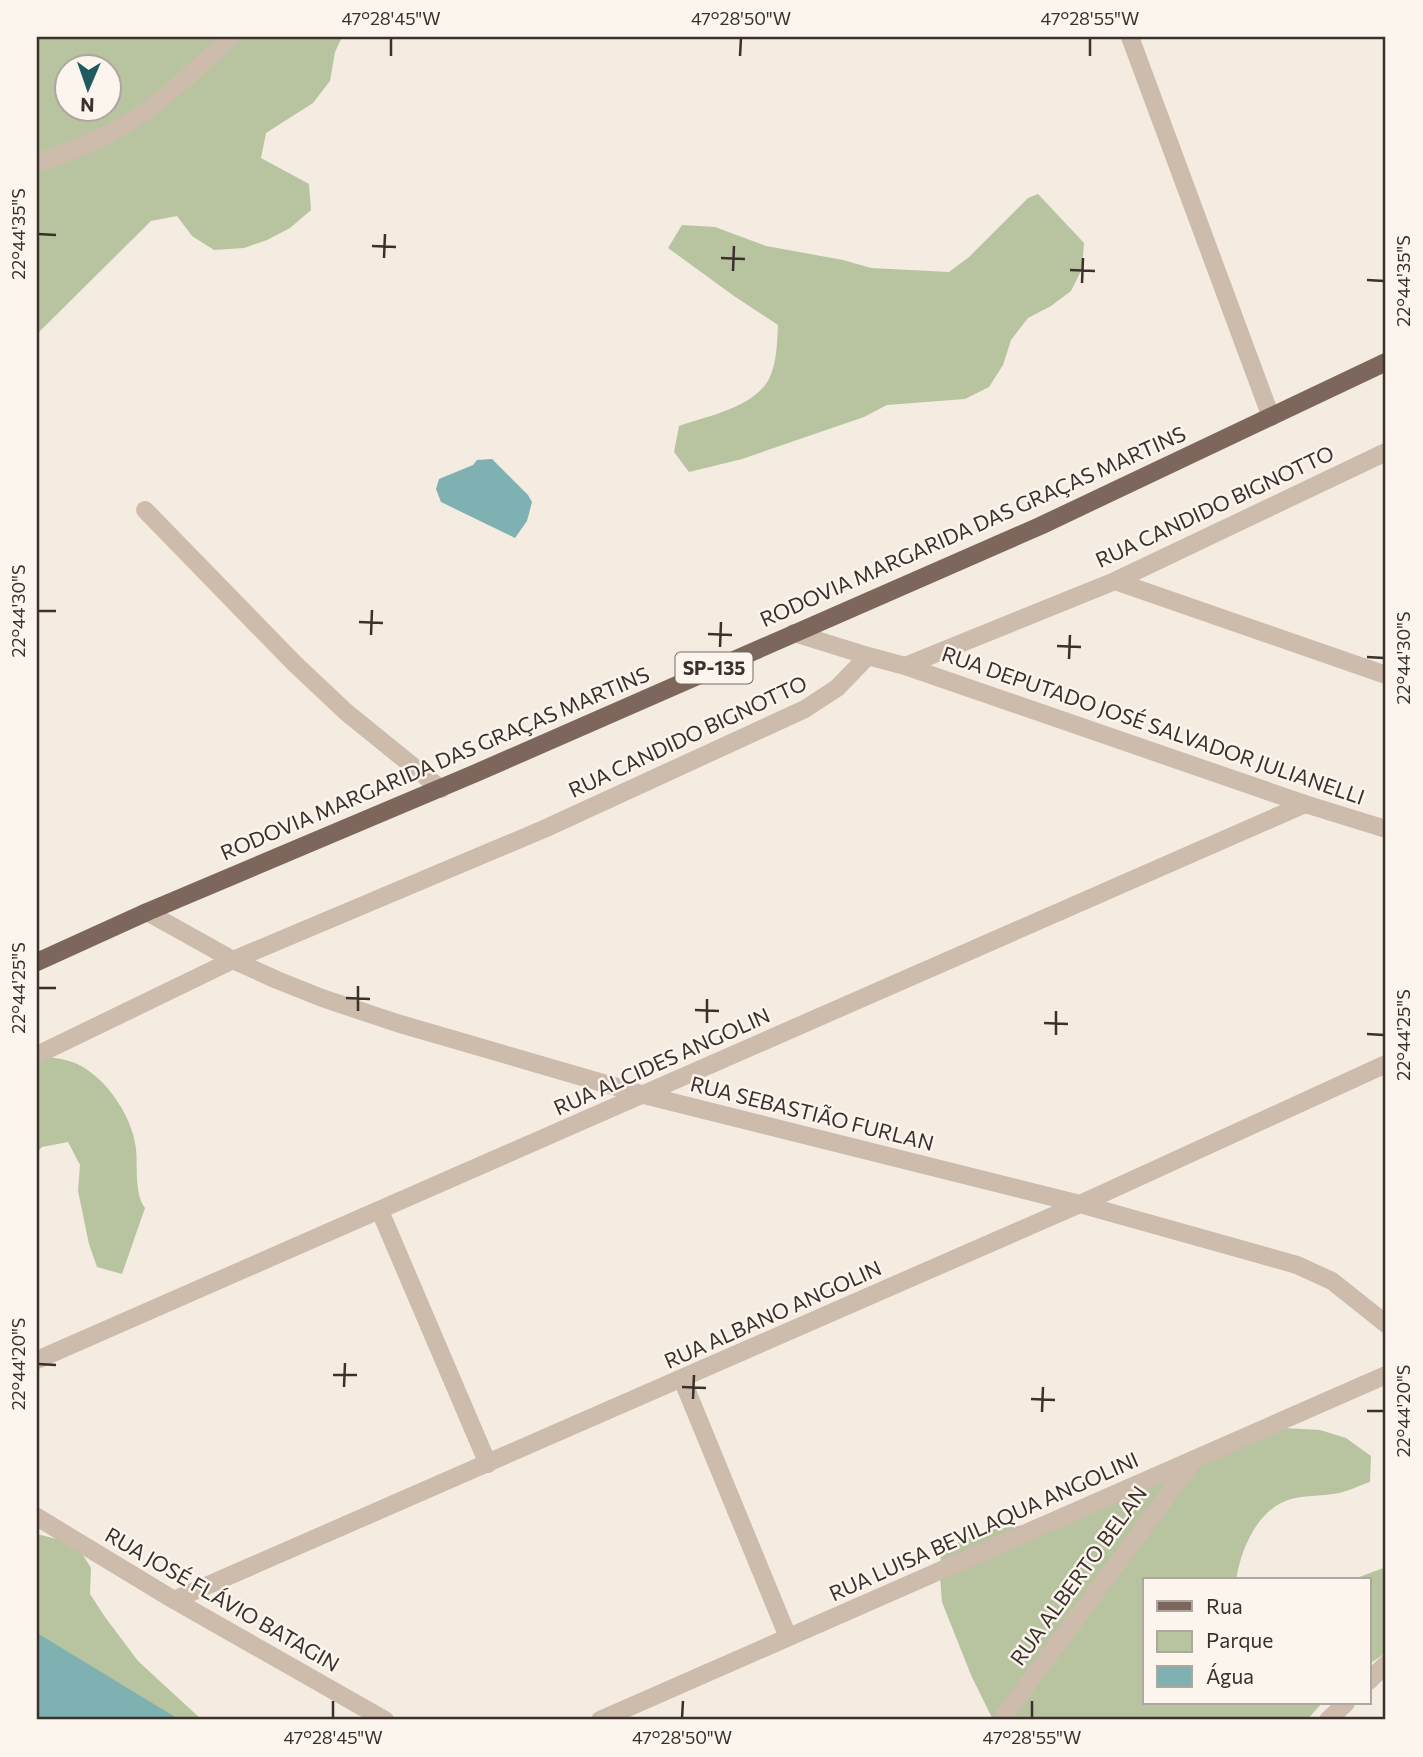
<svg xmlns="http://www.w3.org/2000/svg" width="1423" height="1757" viewBox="0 0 1423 1757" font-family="Commissioner,sans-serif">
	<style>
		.green { fill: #b8c4a0; fill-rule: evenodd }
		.water { fill: #7fb0b2 }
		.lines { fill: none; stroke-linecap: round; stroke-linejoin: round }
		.minor { stroke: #cdbbac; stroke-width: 18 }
		.major { stroke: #7d675c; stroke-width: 18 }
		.ticks { fill: none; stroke: #3b302b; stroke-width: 2.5 }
		.labels { text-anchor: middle; stroke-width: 5; stroke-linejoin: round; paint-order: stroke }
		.shield { fill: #fbf5ee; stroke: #756b66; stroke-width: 2 }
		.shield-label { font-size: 19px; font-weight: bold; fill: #3b302b }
		.street-label { font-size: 21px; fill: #3b302b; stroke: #fbf5ee }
		.neatline { fill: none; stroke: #3b302b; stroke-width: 2.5 }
		.ticks-label { font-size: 18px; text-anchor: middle; fill: #3b302b }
	</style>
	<rect width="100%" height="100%" fill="#f4ebe1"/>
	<path class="green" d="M37 37H342L335 52 330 81 313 103 266 133 261 158 309 184 311 210 290 228 267 240 244 248 214 250 192 236 177 216 151 221 37 334ZM66 66H108V108H66Z
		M1038 194 1084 243 1082 269 1071 291 1051 306 1028 318 1011 340 1003 365 989 387 965 399 887 405 864 417 742 459 689 472 674 452 679 426C708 416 753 408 769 379 777 363 777 342 778 325L734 296 668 248 682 225 715 227 766 246 843 260 871 268 949 272 969 257 1028 198Z
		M37 1056C47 1057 59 1058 69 1061 102 1070 133 1116 136 1149 138 1167 134 1193 145 1208L122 1274 97 1267 89 1244 78 1191 80 1165 68 1142 42 1147 37 1152Z
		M1265 1427 1320 1430 1346 1438 1371 1456 1370 1482C1360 1485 1349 1491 1339 1493 1323 1496 1307 1495 1291 1499 1257 1509 1241 1549 1236 1580H1145V1703H1322L1307 1720H993L971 1675 942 1602 940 1576 941 1550 988 1530 1040 1523 1239 1430Z
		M37 1534 76 1544 91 1568 90 1594 105 1617 138 1661 202 1720H152L37 1634Z
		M1386 1567V1653L1369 1664V1580H1351Z"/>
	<path class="water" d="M492 459 528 495 532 502 527 521 515 538 441 502 436 489 439 479 473 465 477 460Z
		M37 1633 180 1720H37Z"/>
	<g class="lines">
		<path class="minor" d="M1130 37 1271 417
			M37 163C62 154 88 145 112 132 157 109 194 70 231 37
			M145 510 294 663 346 712 441 789
			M1115 581 1386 675
			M794 633 868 656
			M905 666 1115 581 1386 452
			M147 912 233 960 277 980 322 998 397 1023 644 1095 1080 1204 1297 1265 1332 1281 1386 1324
			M37 1055 233 960 544 829 805 709 837 688 868 656 905 666 1305 804 1386 829
			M380 1211 488 1464
			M37 1360 1305 804
			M682 1379 788 1637
			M37 1517 174 1600 385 1720
			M174 1600 1080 1204 1386 1064
			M1369 1681 1386 1664
			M600 1720 1386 1375
			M1001 1720 1193 1461
			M1328 1720 1346 1703"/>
		<path class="major" d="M37 962 147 912 476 773 1040 526 1386 362"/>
	</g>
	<path class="ticks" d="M391 56V38M740 56 741 38M1090 56V38M38 234 56 235M372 246 396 247M384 258 385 234M721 258 745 259M1070 270 1095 271M733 271 734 246M1367 280 1384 281M1082 283 1083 258M38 611H56M359 622 383 623M708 634 732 635M371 635 372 610M1057 646 1081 647M720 647 721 622M1367 657 1384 658M1069 659 1070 635M38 988H56M346 998 370 999M695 1010 719 1011M358 1011V986M707 1023V999M1044 1023 1068 1024M1367 1034 1384 1035M1056 1035V1011M38 1364 56 1365M333 1375H357M344 1387 345 1363M682 1387 706 1388M693 1399 694 1375M1031 1399 1055 1400M1367 1411H1384M1042 1412 1043 1387M333 1718V1701M682 1718 683 1701M1032 1718V1701"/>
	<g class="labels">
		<rect class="shield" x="675.5" y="652.5" width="77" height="31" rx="5"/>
		<g class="shield-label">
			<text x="714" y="675">SP-135</text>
		</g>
		<g class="street-label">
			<text transform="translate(1215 507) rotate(-25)" y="7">RUA CANDIDO BIGNOTTO</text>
			<text transform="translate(973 527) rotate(-24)" y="7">RODOVIA MARGARIDA DAS GRAÇAS MARTINS</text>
			<text transform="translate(1153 726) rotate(19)" y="7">RUA DEPUTADO JOSÉ SALVADOR JULIANELLI</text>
			<text transform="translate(688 737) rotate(-25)" y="7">RUA CANDIDO BIGNOTTO</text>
			<text transform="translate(435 764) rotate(-23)" y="7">RODOVIA MARGARIDA DAS GRAÇAS MARTINS</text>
			<text transform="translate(662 1062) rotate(-24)" y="7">RUA ALCIDES ANGOLIN</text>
			<text transform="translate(812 1114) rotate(14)" y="7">RUA SEBASTIÃO FURLAN</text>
			<text transform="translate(773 1315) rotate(-24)" y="7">RUA ALBANO ANGOLIN</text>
			<text transform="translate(984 1527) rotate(-24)" y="7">RUA LUISA BEVILAQUA ANGOLINI</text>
			<text transform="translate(1079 1576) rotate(-54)" y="7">RUA ALBERTO BELAN</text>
			<text transform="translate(222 1600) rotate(30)" y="7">RUA JOSÉ FLÁVIO BATAGIN</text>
		</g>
	</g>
	<rect width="1423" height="1757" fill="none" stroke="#fbf5ee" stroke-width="77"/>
	<rect x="1143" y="1578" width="228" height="126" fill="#fbf5ee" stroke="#aea6a0" stroke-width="2"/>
	<rect x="1157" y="1601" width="35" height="10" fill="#7d675c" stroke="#aea6a0" stroke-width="2"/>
	<text x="1206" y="1614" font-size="21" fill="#3b302b">Rua</text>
	<rect x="1157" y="1631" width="35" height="21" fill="#b8c4a0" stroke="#aea6a0" stroke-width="2"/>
	<text x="1206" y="1648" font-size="21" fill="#3b302b">Parque</text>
	<rect x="1157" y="1666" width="35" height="21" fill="#7fb0b2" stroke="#aea6a0" stroke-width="2"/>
	<text x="1206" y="1684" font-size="21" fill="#3b302b">Água</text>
	<g transform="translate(88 88) rotate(182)"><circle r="33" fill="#fbf5ee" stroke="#aea6a0" stroke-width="2"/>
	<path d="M0-5L12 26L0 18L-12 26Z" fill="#1f5a5e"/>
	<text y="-10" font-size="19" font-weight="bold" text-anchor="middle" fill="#3b302b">N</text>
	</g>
	<rect x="38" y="38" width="1346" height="1680" class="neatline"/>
	<g class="ticks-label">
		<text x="391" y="25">47°28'45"W</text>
		<text x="741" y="25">47°28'50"W</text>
		<text x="1090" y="25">47°28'55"W</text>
		<text transform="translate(19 234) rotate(-90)" y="6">22°44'35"S</text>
		<text transform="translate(1404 281) rotate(-90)" y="6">22°44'35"S</text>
		<text transform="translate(19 611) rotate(-90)" y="6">22°44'30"S</text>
		<text transform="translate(1404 658) rotate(-90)" y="6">22°44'30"S</text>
		<text transform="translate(19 988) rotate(-90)" y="6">22°44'25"S</text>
		<text transform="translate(1404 1035) rotate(-90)" y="6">22°44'25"S</text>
		<text transform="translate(19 1364) rotate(-90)" y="6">22°44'20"S</text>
		<text transform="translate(1404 1411) rotate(-90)" y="6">22°44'20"S</text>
		<text x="333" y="1744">47°28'45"W</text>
		<text x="682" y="1744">47°28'50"W</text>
		<text x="1032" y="1744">47°28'55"W</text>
	</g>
</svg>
